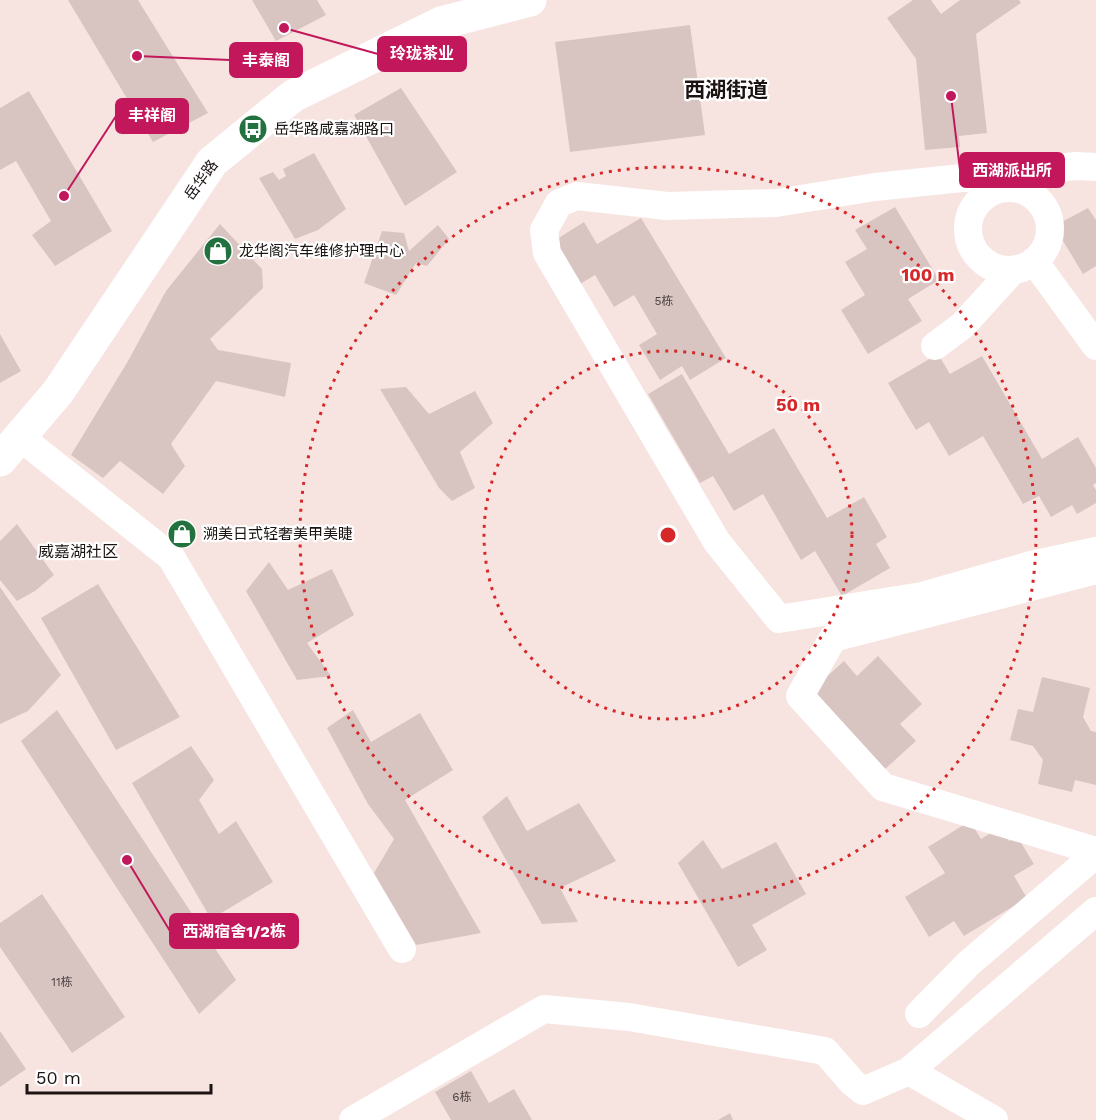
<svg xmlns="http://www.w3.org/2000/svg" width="1096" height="1120" viewBox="0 0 1096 1120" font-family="'Work Sans','Noto Sans SC',sans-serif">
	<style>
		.building { fill: #d8c5c2 }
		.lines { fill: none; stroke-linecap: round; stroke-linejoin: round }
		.street { stroke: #fff; stroke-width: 28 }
		.secondary { stroke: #fff; stroke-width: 33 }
		.ring { fill: none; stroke: #d62828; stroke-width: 3; stroke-dasharray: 3 6 }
		.labels { text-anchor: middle; stroke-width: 4.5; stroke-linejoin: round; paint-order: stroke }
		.number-label { font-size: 12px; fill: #4a403f }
		.poi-label { font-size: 15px; fill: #1b1413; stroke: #fff; text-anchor: start }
		.street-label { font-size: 15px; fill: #1b1413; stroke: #fff }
		.neighbourhood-label { font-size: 16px; fill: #1b1413; stroke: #fff }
		.district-label { font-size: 21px; font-weight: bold; fill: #1b1413; stroke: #fff }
		.centre { fill: #d62828; stroke: #fff; stroke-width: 3 }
		.ring-label { font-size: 18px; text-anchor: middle; font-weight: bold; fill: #d62828; stroke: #fff; stroke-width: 4.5; stroke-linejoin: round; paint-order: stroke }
		.leader { fill: none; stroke: #c2185b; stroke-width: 2 }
		.callout-dot { fill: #c2185b; stroke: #fff; stroke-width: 2 }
		.callout { fill: #c2185b; stroke: #c2185b; stroke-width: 2 }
		.callout-label { font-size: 16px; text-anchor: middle; font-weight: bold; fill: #fff }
	</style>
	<rect width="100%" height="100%" fill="#f7e4e0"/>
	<path class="building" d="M68 0H138L208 113 153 142Z
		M252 0H317L326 15 276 41Z
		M913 0H931L941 14 960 0H1019L1021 3 976 34 987 133 959 136 960 147 925 150 916 59 887 18Z
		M690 25 705 135 570 152 555 42Z
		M401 88 457 172 405 206 354 115Z
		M29 91 112 231 55 266 32 235 51 221 16 161 0 170V108Z
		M314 153 346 209 318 230 295 239 259 178 273 172 279 180 286 176 283 169Z
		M895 207 939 280 908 299 922 321 868 354 841 310 865 295 845 262 867 249 855 230Z
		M1088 208 1096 220V266L1083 274 1054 226Z
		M641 218 726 358 690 380 682 366 660 380 639 345 657 334 634 295 614 307 595 275 575 287 549 244 584 222 597 244Z
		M220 224 262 269 263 288 210 339 218 350 291 363 285 397 216 381 171 444 185 466 163 494 120 461 103 478 71 455 128 361 166 291Z
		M438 225 449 239 427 266 416 263 396 295 364 283 382 231 404 233 409 251Z
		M0 334 21 371 0 383Z
		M938 354 950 374 982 356 1042 459 1078 437 1096 468V483L1093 485 1096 490V503L1077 514 1072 505 1051 517 1039 496 1023 504 983 436 949 456 929 422 916 430 888 383Z
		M682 374 729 454 774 428 827 518 864 497 887 537 876 544 890 568 842 596 815 551 801 560 763 494 734 511 713 476 700 483 648 394Z
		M406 387 429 414 475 391 493 423 460 452 475 488 452 501 439 488 380 389Z
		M17 524 54 575 35 591 17 601 0 580V541Z
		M269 562 288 590 332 569 354 615 307 643 331 676 297 680 246 591Z
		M98 584 180 717 116 750 41 618Z
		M0 587 61 675 28 711 0 724Z
		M878 656 922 704 900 724 916 741 884 770 811 691 844 661 857 676Z
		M1042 677 1090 688 1083 717 1091 731 1096 732V785L1075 780 1072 792 1038 784 1043 760 1033 746 1010 740 1018 709 1033 712Z
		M57 710 236 980 199 1014 21 741Z
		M353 710 371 742 420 713 453 770 405 800 481 933 416 945 374 873 394 839 368 804 327 728Z
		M191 746 214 780 199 800 219 834 236 821 273 882 211 919 132 783Z
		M507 796 527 831 579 803 616 861 560 888 578 922 542 924 482 817Z
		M970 821 981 839 1000 827 1009 841 1017 836 1034 864 1014 876 1027 898 964 936 954 921 929 937 905 897 945 873 928 847Z
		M703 840 722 869 776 842 806 894 752 925 767 950 738 967 678 863Z
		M42 894 125 1017 72 1053 0 947V923Z
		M0 1031 26 1069 0 1087Z
		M471 1071 489 1103 514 1089 532 1120H451L435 1092Z
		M730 1113 733 1120H718Z"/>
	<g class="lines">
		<path class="street" d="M1096 167 1076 166 875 187 776 203 667 206 577 196 559 203 544 230 547 253 717 542 779 619 922 596 1031 565 1096 551
			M968 229a41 41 0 1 1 82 0a41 41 0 1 1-82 0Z
			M1034 261 1096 346
			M935 346 963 325 1012 271
			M20 437 171 557 402 949
			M1096 570 833 638 800 696 883 787 1096 851
			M919 1014 968 964 1096 854
			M909 1071 994 1120
			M353 1120 544 1009 629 1017 825 1051 852 1082 863 1091 909 1071 1096 911"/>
		<path class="secondary" d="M0 460 58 392 212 162 293 96 441 23 530 0"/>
	</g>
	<g class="ring">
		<circle cx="668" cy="535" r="184"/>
		<circle cx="668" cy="535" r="368"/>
	</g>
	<defs>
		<g id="bus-disc" transform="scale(1.5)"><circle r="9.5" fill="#247140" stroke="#fff"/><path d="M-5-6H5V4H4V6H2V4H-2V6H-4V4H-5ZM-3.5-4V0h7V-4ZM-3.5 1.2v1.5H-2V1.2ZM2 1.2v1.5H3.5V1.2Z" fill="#fff"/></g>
		<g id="shop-disc" transform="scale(1.5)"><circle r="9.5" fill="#247140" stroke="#fff"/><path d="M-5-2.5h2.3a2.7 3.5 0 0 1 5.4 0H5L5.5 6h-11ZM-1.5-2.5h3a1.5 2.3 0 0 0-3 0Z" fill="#fff"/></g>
	</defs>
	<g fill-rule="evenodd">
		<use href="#bus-disc" x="253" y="129"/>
		<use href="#shop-disc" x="218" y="251"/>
		<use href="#shop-disc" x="182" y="534"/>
	</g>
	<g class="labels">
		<g class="number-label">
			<text x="664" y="305">5栋</text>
			<text x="62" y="986">11栋</text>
			<text x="462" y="1101">6栋</text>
		</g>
		<g class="poi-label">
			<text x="274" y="134">岳华路咸嘉湖路口</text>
			<text x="239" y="256">龙华阁汽车维修护理中心</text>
			<text x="203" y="539">溯美日式轻奢美甲美睫</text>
		</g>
		<g class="street-label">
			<text transform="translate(201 180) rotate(-54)" y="5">岳华路</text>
		</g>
		<g class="neighbourhood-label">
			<text x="78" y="557">威嘉湖社区</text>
		</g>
		<g class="district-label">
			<text x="726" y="97">西湖街道</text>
		</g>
	</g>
	<circle cx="668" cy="535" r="9" class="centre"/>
	<g class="ring-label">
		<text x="928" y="281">100 m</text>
		<text x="798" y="411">50 m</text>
	</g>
	<path class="leader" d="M284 28L378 54M137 56L230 60M64 196L116 116M951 96L960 170M127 860L170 931"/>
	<g class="callout-dot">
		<circle cx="284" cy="28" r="6"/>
		<circle cx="137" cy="56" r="6"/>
		<circle cx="64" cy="196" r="6"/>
		<circle cx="951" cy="96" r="6"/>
		<circle cx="127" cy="860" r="6"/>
	</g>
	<g class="callout">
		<rect x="378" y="37" width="88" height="34" rx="6"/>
		<rect x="230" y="43" width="72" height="34" rx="6"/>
		<rect x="116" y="99" width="72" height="34" rx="6"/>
		<rect x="960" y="153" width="104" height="34" rx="6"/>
		<rect x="170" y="914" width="128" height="34" rx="6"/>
	</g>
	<g class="callout-label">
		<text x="422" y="59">玲珑茶业</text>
		<text x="266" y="66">丰泰阁</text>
		<text x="152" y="121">丰祥阁</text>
		<text x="1012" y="176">西湖派出所</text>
		<text x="234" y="937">西湖宿舍1/2栋</text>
	</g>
	<path d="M27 1084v9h184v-9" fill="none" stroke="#1b1413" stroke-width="3"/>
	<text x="36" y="1084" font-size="18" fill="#1b1413" stroke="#ffffff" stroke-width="4.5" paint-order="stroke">50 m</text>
</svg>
